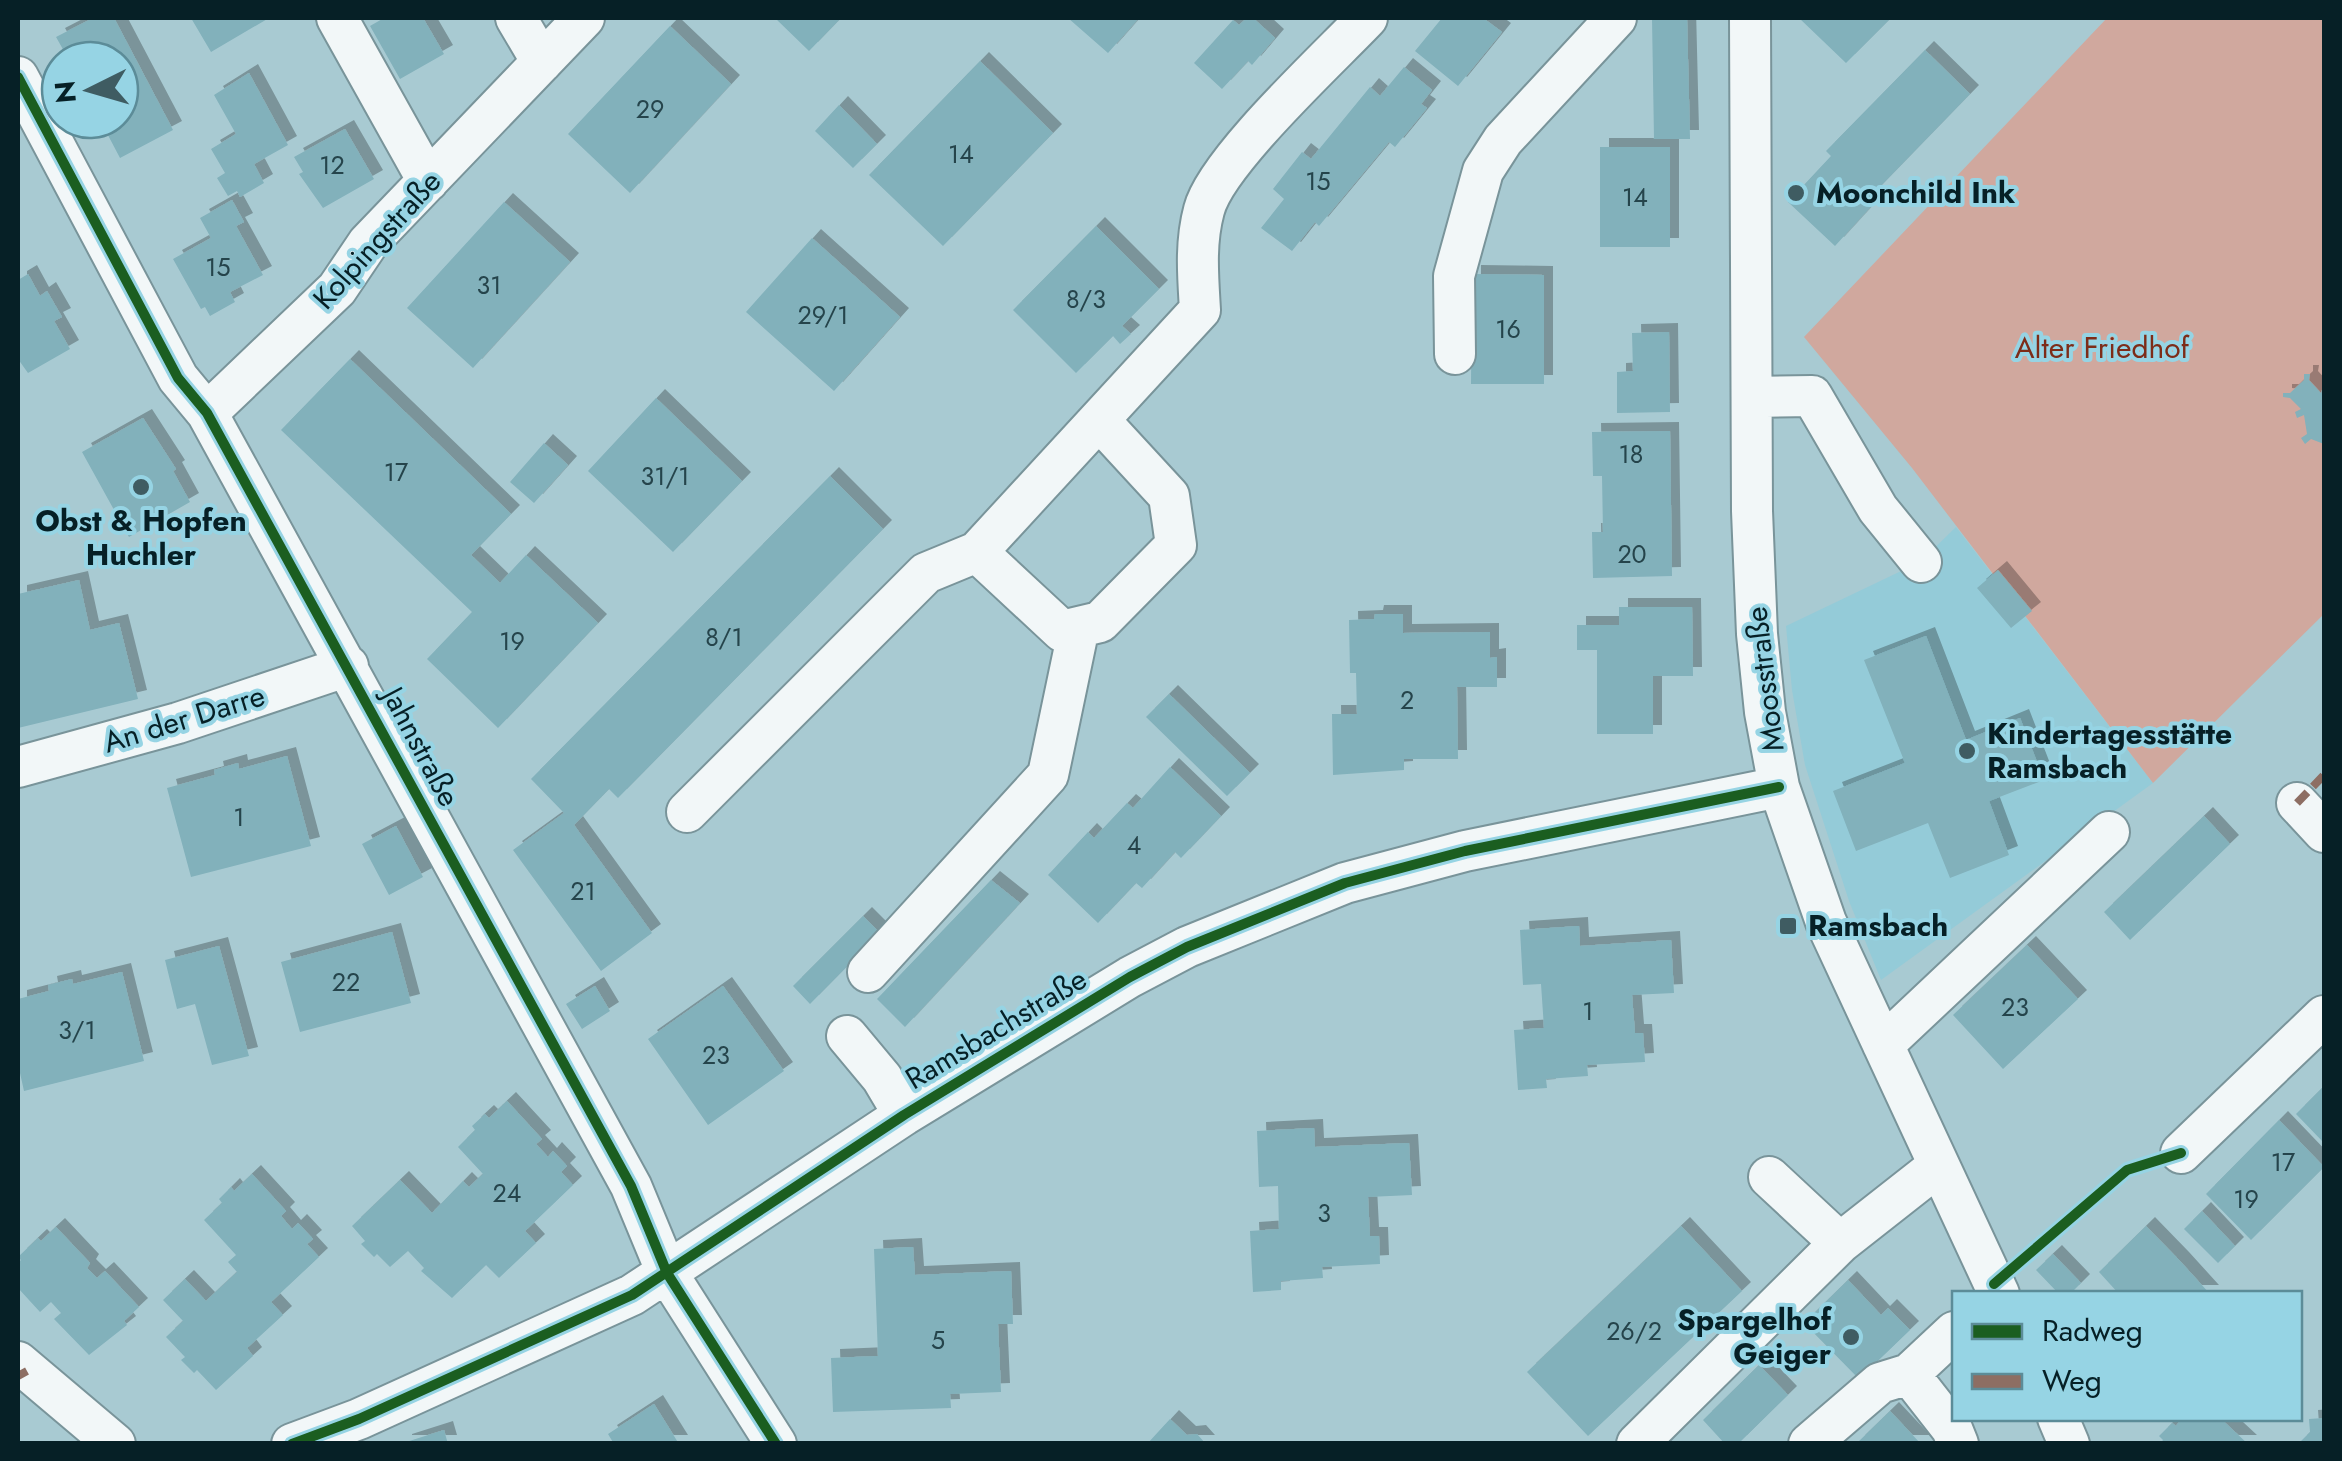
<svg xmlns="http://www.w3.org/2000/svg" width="2342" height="1461" viewBox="0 0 2342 1461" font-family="Jost,sans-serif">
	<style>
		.built { fill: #94cbd8 }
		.green { fill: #d0a89e }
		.building { fill: #82b1bb; filter: url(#shadow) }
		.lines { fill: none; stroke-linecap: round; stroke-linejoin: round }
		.minor-casing { stroke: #79949a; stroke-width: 44 }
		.minor { stroke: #f2f7f8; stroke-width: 40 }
		.quiet { stroke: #8d6e63; stroke-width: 8; stroke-dasharray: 15 8; stroke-linecap: butt }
		.cycleway-casing { stroke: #96d4e4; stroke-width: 16 }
		.cycleway { stroke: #1b5e20; stroke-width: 10 }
		.poi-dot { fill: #3f5c62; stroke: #96d4e4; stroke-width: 4 }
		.labels { text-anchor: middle; stroke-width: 8; stroke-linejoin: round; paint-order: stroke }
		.number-label { font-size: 25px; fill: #25444b }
		.poi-label { font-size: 30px; font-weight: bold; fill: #062026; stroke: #96d4e4; text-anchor: start }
		.street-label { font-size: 30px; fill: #062026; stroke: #96d4e4 }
		.park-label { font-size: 30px; fill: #7d2c18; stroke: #96d4e4 }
	</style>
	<defs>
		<filter id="shadow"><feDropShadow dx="9" dy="-9" stdDeviation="0" flood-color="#0004"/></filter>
	</defs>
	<rect width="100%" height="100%" fill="#a8cad2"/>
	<path class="built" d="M1956 527 2153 783 1881 980 1849 901 1805 765 1792 690 1786 626 1920 562Z"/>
	<path class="green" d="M2107 18H2324V614L2153 783 1912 468 1804 337Z"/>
	<path class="building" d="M93 18H114L173 130 120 158 100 120H120V60H69L56 37Z
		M191 18H269L211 52Z
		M384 18H423L444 54 400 79 370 26Z
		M775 18H841L809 51Z
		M1068 18H1139L1108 53Z
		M1247 18H1253L1275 38 1252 65 1248 61 1222 89 1194 63 1233 20 1239 25Z
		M1442 18H1483L1502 32 1458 86 1415 51Z
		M1652 18H1687L1690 139H1654Z
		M1799 18H1891L1846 63Z
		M670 26 731 84 630 193 568 134Z
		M1925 50 1970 94 1872 195 1877 200 1835 246 1788 202 1831 156 1826 151Z
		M980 61 1053 133 943 246 869 175Z
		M1404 67 1432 90 1421 104 1427 108 1395 147 1389 142 1319 226 1315 222 1292 251 1261 228 1284 199 1273 189 1302 152 1311 159 1370 87 1380 96Z
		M249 73 288 145 254 164 264 183 240 197 237 191 228 196 217 178 225 173 211 149 236 134 214 95Z
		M839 105 877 144 853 168 815 131Z
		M345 129 374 179 323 208 299 174 303 172 294 157Z
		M1600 147H1670V247H1600Z
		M232 200 244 222 236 226 263 275 230 292 235 302 210 316 205 307 201 309 173 259 211 238 200 218Z
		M504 202 570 262 473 368 407 308Z
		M1096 226 1159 289 1122 326 1131 334 1120 344 1113 336 1076 373 1013 310Z
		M812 238 900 317 834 391 746 312Z
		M28 274 40 296 47 291 62 317 54 321 70 349 28 373 18 359V280Z
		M1472 274 1544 275V384H1471Z
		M1669 332 1670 412 1617 413V372L1633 371 1632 333Z
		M350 359 511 514 471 555 500 583 526 555 598 623 498 728 427 659 472 612 281 430Z
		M2304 374H2310L2309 380 2321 393 2324 384V444L2311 439 2305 444 2301 438 2307 434 2304 415 2297 418 2295 412 2301 409 2290 398 2283 397V393H2290L2304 380Z
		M656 398 742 481 673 552 588 471Z
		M143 418 176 469 173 471 190 502 129 537 82 452Z
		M1670 431 1672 576 1593 578 1592 532H1603L1602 476H1593L1592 432Z
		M544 443 568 465 534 503 510 482Z
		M830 476 883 529 618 798 609 789 574 825 652 933 601 971 513 850 564 813 531 779Z
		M1998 570 2032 611 2011 628 1977 588Z
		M79 580 90 630 119 623 138 699 18 728V594Z
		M1619 607H1692L1693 676H1653V734H1597V650H1577V625H1619Z
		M1375 614H1403V633L1490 632V658L1497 657V687H1457L1458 759H1404V770L1333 775 1332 714H1357L1356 673H1350L1349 620 1374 619Z
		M1926 636 1966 740 2020 718 2044 780 1989 801 2009 855 1950 878 1928 823 1856 851 1833 791 1905 763 1864 660Z
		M1169 694 1250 773 1227 796 1146 717Z
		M287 756 311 846 191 877 167 788 215 775 214 770 238 763 239 769Z
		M1170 767 1221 816 1181 858 1175 852 1142 888 1136 883 1098 923 1048 875 1088 832 1094 838 1127 803 1133 808Z
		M2204 816 2230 844 2130 940 2104 912Z
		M396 826 423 877 389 895 362 844Z
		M991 880 1020 903 905 1027 877 999Z
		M863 916 880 933 810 1004 793 986Z
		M1579 926 1580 946 1671 940 1674 993 1632 995 1635 1033H1643L1645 1062 1587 1065 1588 1076 1546 1079 1547 1088 1518 1090 1514 1030 1544 1028 1541 984 1523 985 1520 930Z
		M392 932 411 1003 300 1032 281 962Z
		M2027 945 2078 999 2003 1069 1953 1015Z
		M219 946 249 1056 212 1065 195 1004 177 1009 165 960Z
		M122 972 144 1061 24 1091 18 1064V999L49 991 48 985 72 979 73 984Z
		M595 986 610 1011 582 1029 566 1004Z
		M723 986 784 1071 708 1125 648 1039Z
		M2324 1086V1143L2296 1114Z
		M507 1101 542 1139 536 1144 548 1157 553 1151 567 1166 561 1172 573 1185 525 1231 536 1243 499 1278 486 1265 452 1298 421 1271 424 1268 408 1251 390 1267 377 1254 374 1257 361 1244 365 1241 352 1226 400 1180 432 1213 463 1181 469 1187 483 1174 458 1147 475 1130 472 1126 485 1114 489 1118Z
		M2279 1120 2324 1167 2251 1240 2206 1194Z
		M1314 1128 1315 1147 1409 1143 1412 1195 1368 1197 1370 1236H1379L1380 1264 1322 1267 1323 1278 1281 1281V1290L1253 1292 1250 1231 1279 1229 1278 1186 1259 1187 1257 1131Z
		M252 1174 286 1211 281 1216 292 1229 298 1223 313 1239 307 1244 319 1257 271 1302 283 1315 247 1348 253 1356 216 1390 197 1370 194 1373 181 1360 185 1357 166 1337 183 1321 163 1300 185 1279 206 1301 237 1272 228 1262 236 1255 204 1220 222 1203 219 1199 231 1187 234 1191Z
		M2202 1211 2235 1246 2218 1263 2184 1229Z
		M1681 1226 1742 1291 1588 1436 1527 1372Z
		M2146 1226 2180 1261 2210 1294H2119L2099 1272Z
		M56 1227 90 1263 87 1268 97 1278 105 1271 139 1307 124 1321 127 1325 89 1355 54 1319 61 1313 51 1302 40 1312 18 1288V1263L21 1260 18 1257 38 1238 41 1241Z
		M913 1247 915 1275 1011 1271 1013 1324H998L1001 1392 950 1394 951 1408 833 1412 831 1358 878 1356 874 1249Z
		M2053 1254 2081 1283 2070 1294H2059L2036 1270Z
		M1848 1280 1881 1315 1888 1308 1910 1330 1859 1379 1804 1323Z
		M1759 1365 1788 1395 1738 1444H1725L1703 1420Z
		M654 1404 679 1444H614L608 1434Z
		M1890 1411 1921 1444H1856Z
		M2182 1418H2220L2248 1444H2160L2163 1440 2159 1436 2172 1423 2176 1426Z
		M2324 1418V1444H2298L2310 1432 2309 1419Z
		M1170 1419 1187 1435 1197 1434 1206 1444H1147Z
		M444 1430 448 1444H403V1443Z"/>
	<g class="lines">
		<g class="minor-casing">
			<path id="minor" d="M337 18 428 181
				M516 18 542 62
				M1750 18 1752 511 1757 634 1765 712 1779 787 1826 922 1999 1294
				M18 77 178 378 207 413 631 1186 667 1273 776 1444
				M1455 354 1454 276 1483 171 1503 140 1616 18
				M1752 397 1812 396 1878 509 1921 562
				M207 413 337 289 368 243 584 18
				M977 552 1062 631 1100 622 1176 545 1169 496 1099 420
				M18 767 178 723 348 666
				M2297 803 2324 832
				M687 812 926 573 977 552 1200 310C1198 276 1195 243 1204 210 1216 162 1329 58 1367 18
				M868 972 1048 775 1079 627
				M847 1036 882 1078 904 1115
				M1883 1045 2109 832
				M2181 1153 2324 1016
				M1769 1177 1840 1243
				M18 1362 115 1444
				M1909 1374 1952 1429 1958 1444
				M2058 1418 2069 1444
				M292 1444 359 1419 632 1295 904 1115 1130 977 1187 947 1345 883 1465 851 1779 787
				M1637 1444 1840 1243 1938 1166
				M1809 1444 1880 1383 1909 1374 1954 1332"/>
		</g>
		<use href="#minor" class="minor"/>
		<path class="quiet" d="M2297 803 2324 775
			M18 1376 27 1371"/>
		<g class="cycleway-casing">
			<path id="cycleway" d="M18 77 178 378 207 413 631 1186 667 1273 776 1444
				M1994 1284 2127 1170 2181 1153
				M292 1444 359 1419 632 1295 904 1115 1130 977 1187 947 1345 883 1465 851 1779 787"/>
		</g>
		<use href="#cycleway" class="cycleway"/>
	</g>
	<g class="poi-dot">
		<circle cx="1796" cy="193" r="10"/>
		<circle cx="141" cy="487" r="10"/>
		<circle cx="1967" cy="751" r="10"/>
		<rect x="1778" y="916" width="20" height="20" rx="5"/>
		<circle cx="1851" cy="1337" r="10"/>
	</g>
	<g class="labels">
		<g class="number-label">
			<text x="650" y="118">29</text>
			<text x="961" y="163">14</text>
			<text x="332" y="174">12</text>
			<text x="1318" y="190">15</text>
			<text x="1635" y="206">14</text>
			<text x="218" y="276">15</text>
			<text x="489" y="294">31</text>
			<text x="1086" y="308">8/3</text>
			<text x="823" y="324">29/1</text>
			<text x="1508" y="338">16</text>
			<text x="1631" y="463">18</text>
			<text x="396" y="481">17</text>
			<text x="665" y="485">31/1</text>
			<text x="1632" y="563">20</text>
			<text x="724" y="646">8/1</text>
			<text x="512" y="650">19</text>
			<text x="1407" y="709">2</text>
			<text x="239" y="826">1</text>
			<text x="1134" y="854">4</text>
			<text x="583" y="900">21</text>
			<text x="346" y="991">22</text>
			<text x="2015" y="1016">23</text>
			<text x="1588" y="1020">1</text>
			<text x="77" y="1039">3/1</text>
			<text x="716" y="1064">23</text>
			<text x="2283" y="1171">17</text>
			<text x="507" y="1202">24</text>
			<text x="2246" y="1208">19</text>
			<text x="1324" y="1222">3</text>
			<text x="1634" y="1340">26/2</text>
			<text x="938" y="1349">5</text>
		</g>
		<g class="poi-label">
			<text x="1816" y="203">Moonchild Ink</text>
			<text x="141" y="531" text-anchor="middle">Obst &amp; Hopfen<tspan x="141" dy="34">Huchler</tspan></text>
			<text x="1987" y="744">Kindertagesstätte<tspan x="1987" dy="34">Ramsbach</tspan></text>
			<text x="1808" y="936">Ramsbach</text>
			<text x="1831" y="1330" text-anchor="end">Spargelhof<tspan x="1831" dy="34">Geiger</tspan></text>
		</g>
		<g class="street-label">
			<text transform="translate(377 240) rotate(-48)" y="10">Kolpingstraße</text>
			<text transform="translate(1765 679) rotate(-97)" y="10">Moosstraße</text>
			<text transform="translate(184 719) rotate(-17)" y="10">An der Darre</text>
			<text transform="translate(421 747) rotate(62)" y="10">Jahnstraße</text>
			<text transform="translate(996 1029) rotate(-31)" y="10">Ramsbachstraße</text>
		</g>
		<g class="park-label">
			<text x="2102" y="358">Alter Friedhof</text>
		</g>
	</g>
	<rect width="2342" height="1461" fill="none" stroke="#062026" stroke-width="40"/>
	<rect x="1952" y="1291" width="350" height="130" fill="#96d4e4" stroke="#5c8c98" stroke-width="2.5"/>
	<rect x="1972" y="1324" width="50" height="15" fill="#1b5e20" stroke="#5c8c98" stroke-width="2.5"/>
	<text x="2042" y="1341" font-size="30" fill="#062026">Radweg</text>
	<rect x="1972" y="1374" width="50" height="15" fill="#8d6e63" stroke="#5c8c98" stroke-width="2.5"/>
	<text x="2042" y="1391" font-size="30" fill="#062026">Weg</text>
	<g transform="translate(90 90) rotate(265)"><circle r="48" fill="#96d4e4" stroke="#5c8c98" stroke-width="2.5"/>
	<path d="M0-8L18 38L0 25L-18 38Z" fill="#3f5c62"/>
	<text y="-15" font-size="28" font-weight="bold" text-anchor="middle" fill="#062026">N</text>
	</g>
</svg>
